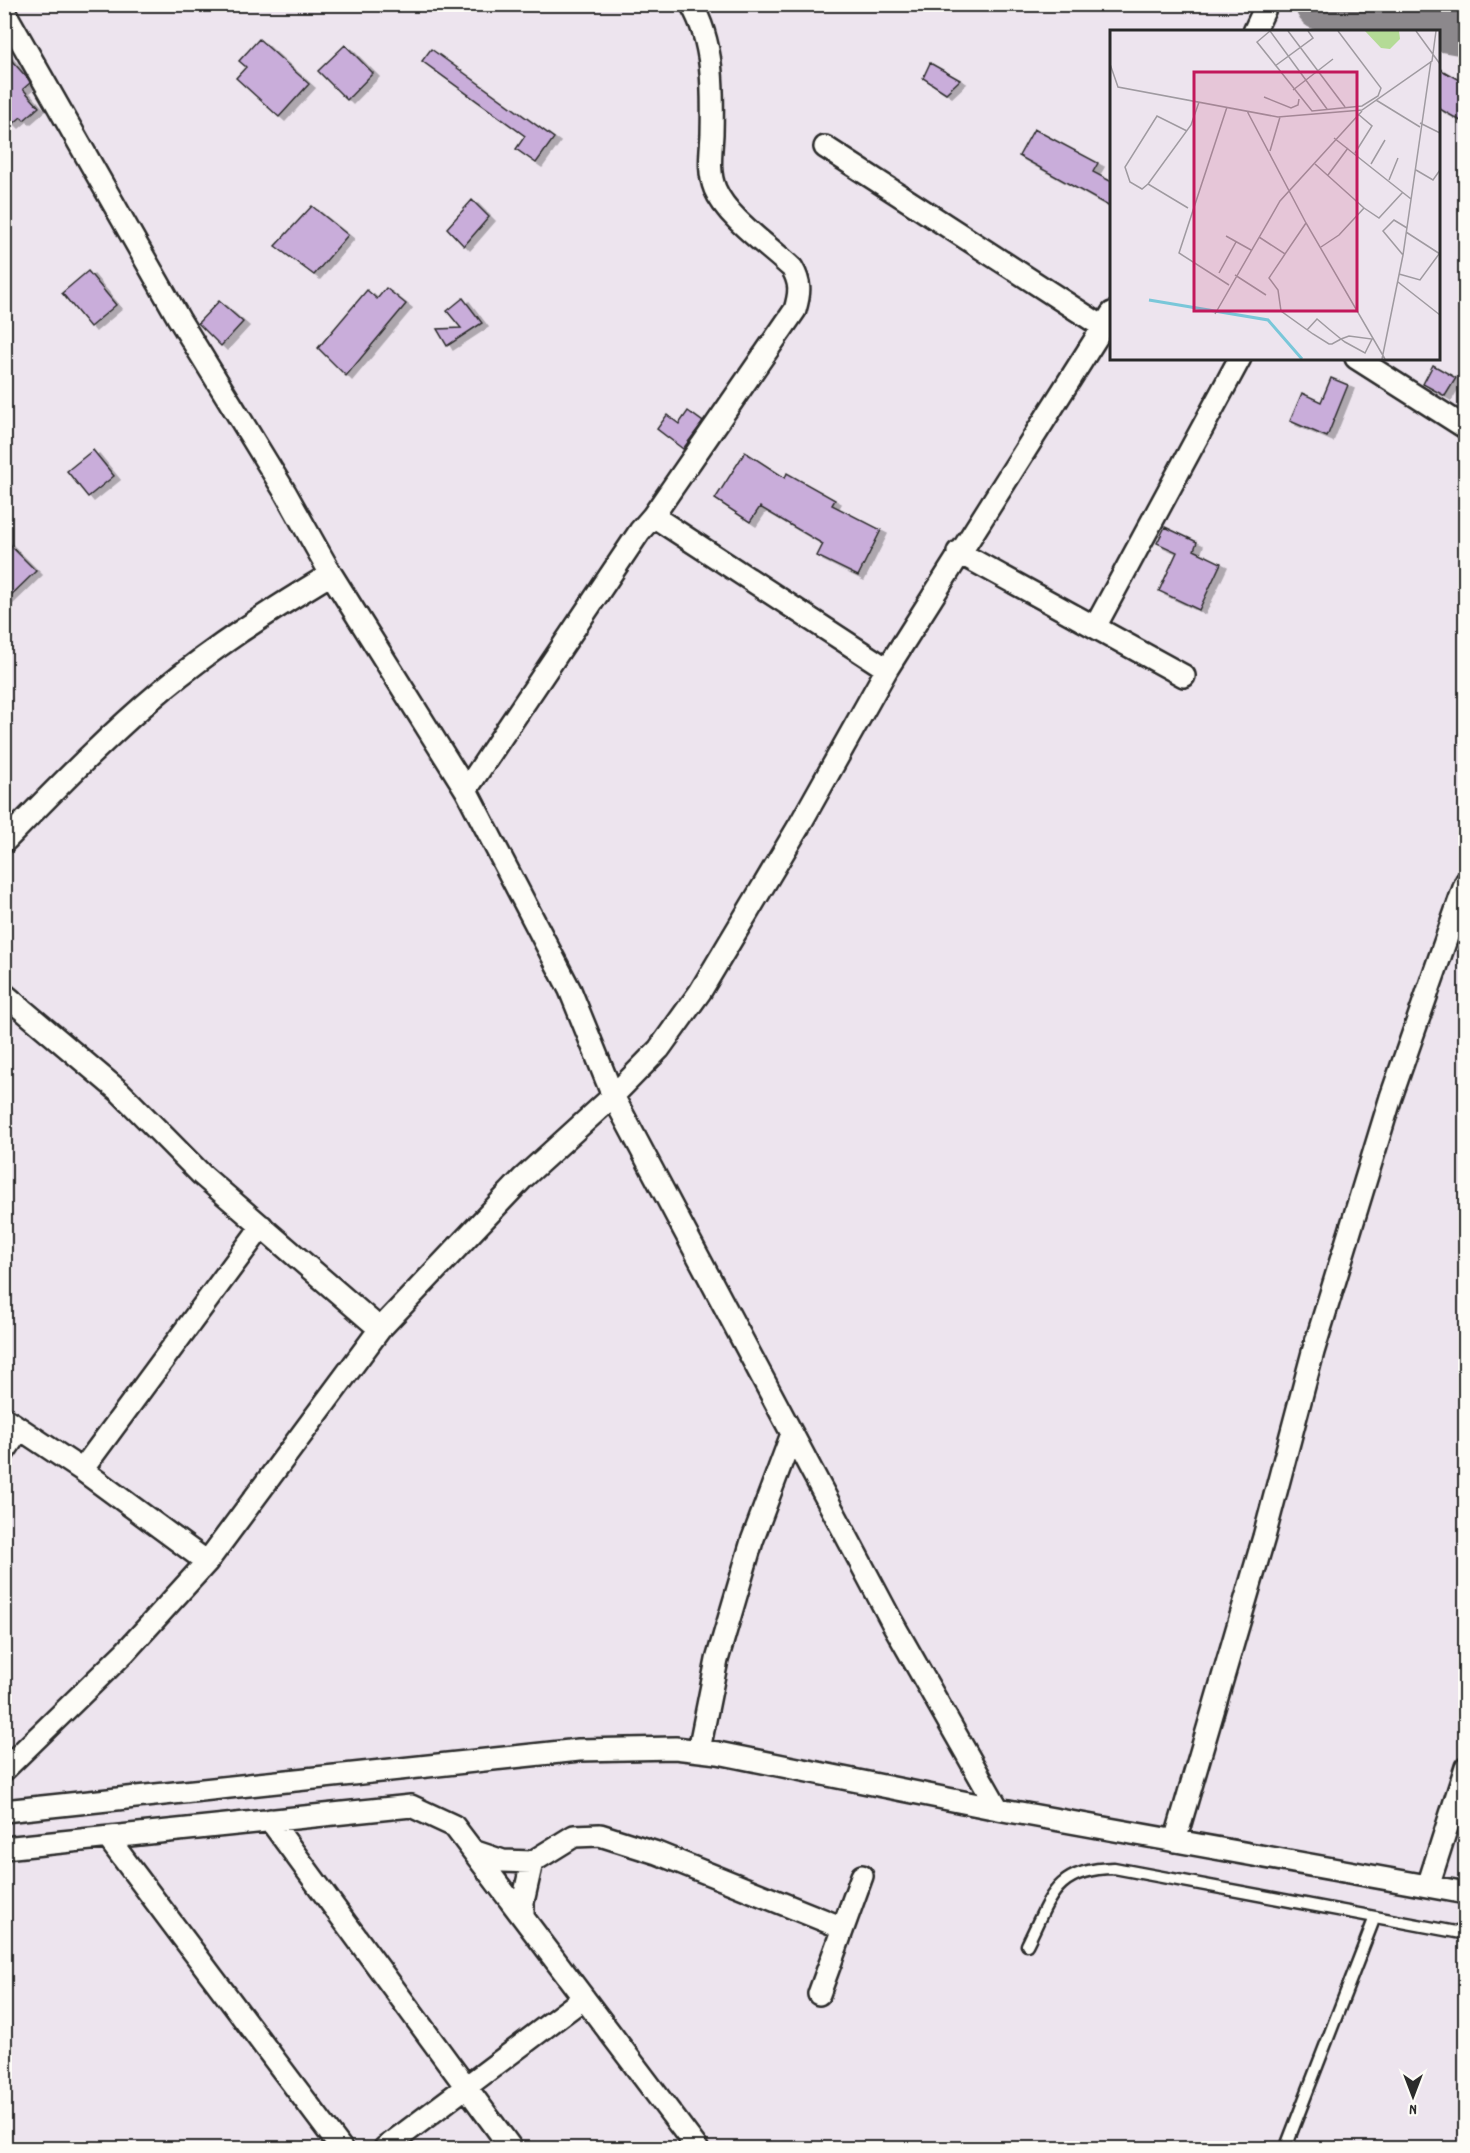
<svg xmlns="http://www.w3.org/2000/svg" width="1470" height="2153" viewBox="0 0 1470 2153" font-family="Dekko,sans-serif">
	<style>
		.lines { fill: none; stroke-linecap: round; stroke-linejoin: round }
		.taxiway { stroke: #8c888c; stroke-width: 54 }
		.building { fill: #c9adda; stroke: #2b2b2b; stroke-width: 1.5; filter: url(#shadow) }
		.lane-casing { stroke: #2b2b2b; stroke-width: 15 }
		.street-casing { stroke: #2b2b2b; stroke-width: 26 }
		.lane { stroke: #fdfcf7; stroke-width: 10 }
		.street { stroke: #fdfcf7; stroke-width: 21 }
		.inset-river { fill: none; stroke: #7ac7d9; stroke-width: 3 }
		.inset-road { fill: none; stroke: #9f9aa0; stroke-width: 1.5 }
		.view { fill: #c2185b; fill-opacity: 0.15; stroke: #c2185b; stroke-width: 3 }
		.inset-edge { fill: none; stroke: #2b2b2b; stroke-width: 3 }
	</style>
	<defs>
		<filter id="shadow"><feDropShadow dx="6" dy="4" stdDeviation="0" flood-color="#0004"/></filter>
	</defs>
	<rect width="100%" height="100%" fill="#ede4ee"/>
	<filter id="ink" filterUnits="userSpaceOnUse"><feTurbulence type="fractalNoise" baseFrequency=".0167" numOctaves="2"/><feDisplacementMap in="SourceGraphic" scale="12" xChannelSelector="R" yChannelSelector="G"/><feConvolveMatrix kernelMatrix="1 2 1 2 8 2 1 2 1" color-interpolation-filters="sRGB"/></filter>
	<g filter="url(#ink)">
		<g class="lines">
			<path class="taxiway" d="M1322 4 1466 29"/>
		</g>
		<path class="building" d="M259 39 309 84 279 117 236 78 246 67 239 61Z
			M345 45 373 73 347 100 318 71Z
			M431 49 554 138 536 163 516 149 525 136 422 61Z
			M4 52 29 80 30 83 23 89 39 107 24 120 21 117 13 124 4 115Z
			M930 63 960 80 946 93 923 78Z
			M1438 68 1466 84V124L1438 108Z
			M1034 129 1098 163 1093 172 1112 182V208L1019 156Z
			M472 200 489 217 464 246 447 228Z
			M312 206 348 235 314 275 275 246Z
			M88 271 116 305 90 327 62 293Z
			M386 288 406 304 346 376 318 348 367 290 377 299Z
			M463 298 482 323 447 346 437 329 461 328 447 311Z
			M219 301 243 322 221 346 198 323Z
			M1433 365 1456 378 1445 396 1423 384Z
			M1331 378 1348 385 1327 437 1290 421 1302 393 1321 402Z
			M688 411 703 422 683 449 657 429 667 415 679 424Z
			M93 450 114 476 88 497 67 471Z
			M745 452 785 478 787 473 835 500 832 505 881 530 858 576 817 556 823 544 760 507 750 522 715 499Z
			M1165 527 1197 542 1194 550 1221 563 1199 610 1159 591 1177 552 1157 543Z
			M4 539 36 571 4 602Z"/>
		<g class="lines">
			<g class="lane-casing">
				<path id="lane" d="M1027 1945C1051 1897 1054 1869 1114 1868L1466 1934
					M1287 2144 1375 1917"/>
			</g>
			<g class="street-casing">
				<path id="street" d="M4 11 179 319 285 492 331 574 466 790 570 990 613 1096 892 1622 998 1809
					M1254 32 1267 4
					M825 147 1103 327
					M1356 358 1466 428
					M653 516 795 310C800 293 801 283 792 268 769 246 727 218 715 189 708 172 711 153 712 134 713 91 714 42 691 4
					M958 552 1184 676
					M1095 627 1240 358
					M466 790 640 531 653 516 887 669
					M4 842C55 790 106 737 162 690 215 646 273 609 331 574
					M4 994 120 1092 202 1175 380 1329
					M4 1418 82 1470 207 1562
					M4 1452 19 1430
					M82 1470 262 1226
					M699 1750 717 1660 752 1541 792 1434
					M4 1770 125 1652 207 1562 380 1329 523 1178 613 1096 659 1049 700 992 799 826 887 669 1112 313
					M4 1811 579 1750 675 1748 718 1753 998 1809 1466 1893
					M270 1820 511 2148
					M108 1838 341 2148
					M1175 1841 1264 1537 1313 1352 1391 1097 1466 882
					M4 1848 411 1806 454 1826 697 2148
					M473 1851 503 1861 532 1862
					M1428 1886 1466 1767
					M523 1917V1902L532 1862 574 1836 600 1835 657 1853 843 1928
					M819 1994 862 1876
					M385 2148 584 1998"/>
			</g>
			<use href="#lane" class="lane"/>
			<use href="#street" class="street"/>
		</g>
	</g>
	<g transform="translate(1110 30)">
		<rect width="330" height="330" fill="#ede4ee"/>
		<path d="M255 1H289L290 9 280 19 271 18Z" fill="#b4db96"/>
		<path class="inset-river" d="M39 270 158 290 192 329"/>
		<path class="inset-road" d="M160 1 147 12 202 81 252 76 268 66 271 58 228 1M160 1 217 79M178 1 235 77M306 1 330 34M0 34 8 57 168 87 252 80 322 31 326 1M165 36 203 8 198 1M183 60 223 29M154 67 181 78 188 75 189 69M266 70 310 97M117 77 69 223 119 255M137 81 196 193 275 329M310 93 330 103M224 108 301 169M160 121 170 87M245 123 262 96 248 84M205 134 254 178 229 205 211 217M261 134 275 110M306 140 323 150 330 140M218 145 238 118M279 150 288 128M38 154 32 159 20 152 15 137 47 86 77 101M78 178 38 154 81 95 89 72M254 178 269 188 293 162M296 202 330 224M116 206 141 220M149 207 175 224 196 193M175 224 159 248 168 260 171 281 203 304 219 314H222L231 309 239 306 262 309 255 323 235 312 231 309 220 300 207 289 197 300M293 225 273 201 284 190 297 198M109 243 126 212M289 244 310 250 329 224M125 245 156 265M288 252 330 285M105 284 170 171 252 81M272 329 293 225 321 31"/>
		<path class="view" d="M84 42H247V281H84Z"/>
		<rect width="330" height="330" class="inset-edge"/>
	</g>
	<rect width="1470" height="2153" fill="none" stroke="#fdfcf7" stroke-width="24"/>
	<rect x="12" y="12" width="1446" height="2129" fill="none" stroke="#2b2b2b" stroke-width="2" filter="url(#ink)"/>
	<g transform="translate(1413 2096) rotate(180)" stroke="#fdfcf7" stroke-width="4.5" paint-order="stroke">
	<path d="M0-4.5L10 22L0 15L-10 22Z" fill="#2b2b2b"/>
	<text y="-9" font-size="16" font-weight="bold" text-anchor="middle" fill="#2b2b2b">N</text>
	</g>
</svg>
